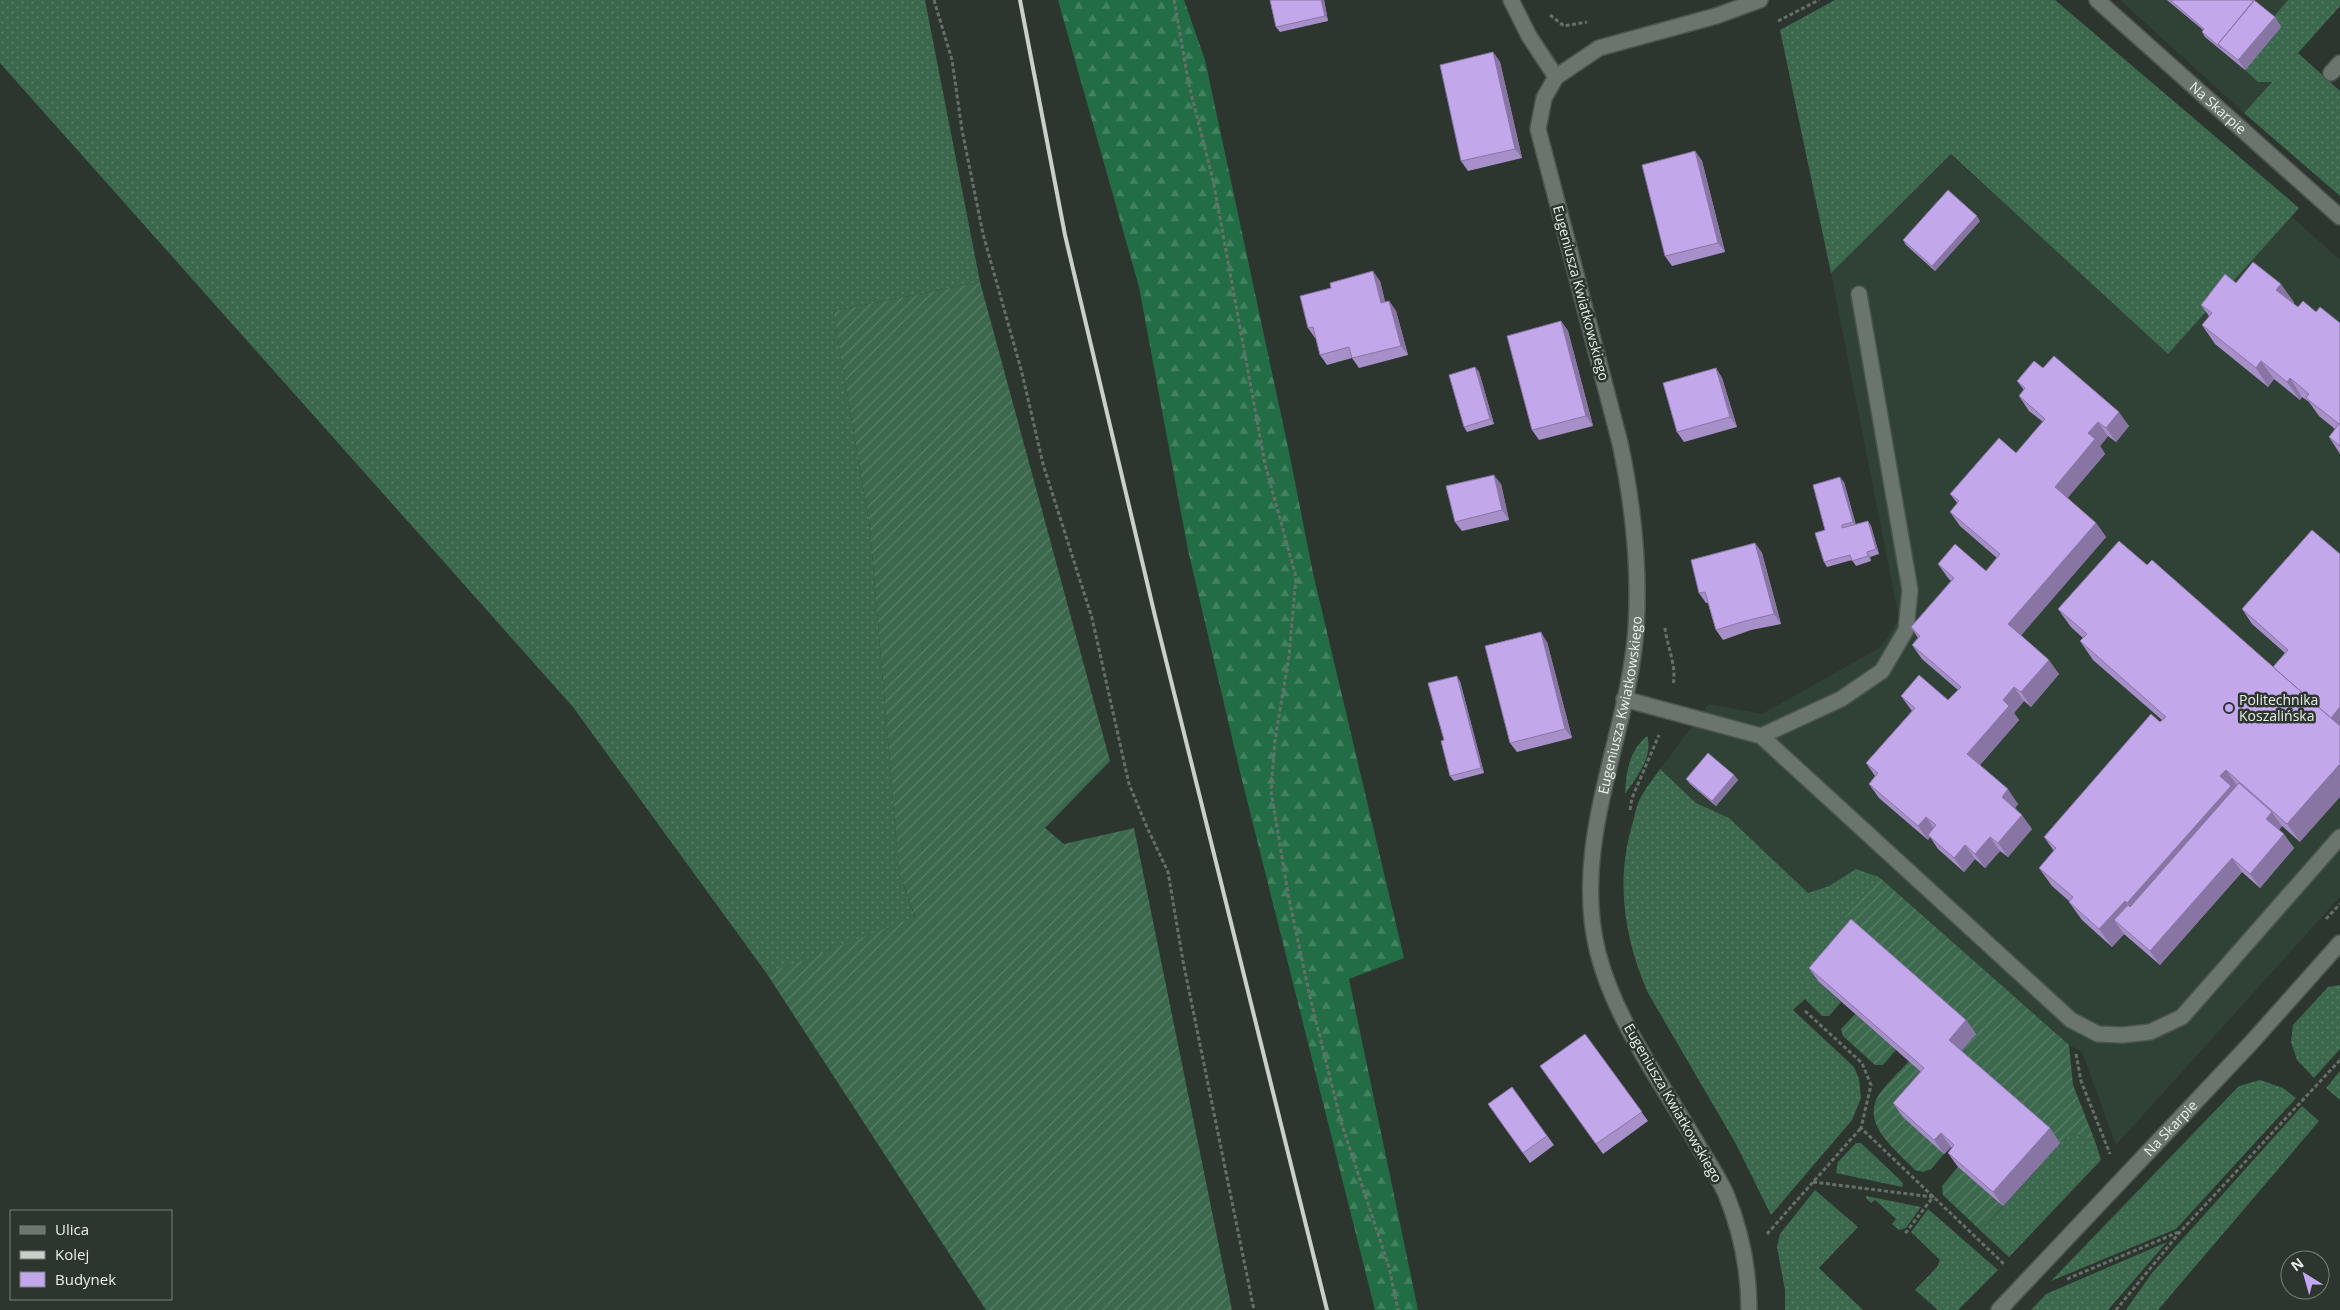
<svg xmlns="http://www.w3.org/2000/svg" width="2340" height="1310" viewBox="0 0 2340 1310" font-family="'Open Sans',sans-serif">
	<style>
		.built { fill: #304136 }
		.grass { fill: url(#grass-dots) }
		.forest { fill: url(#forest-firs) }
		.garden { fill: url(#garden-furrows) }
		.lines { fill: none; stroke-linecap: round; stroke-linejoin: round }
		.service-casing { stroke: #4b554e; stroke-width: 18 }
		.minor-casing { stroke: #4b554e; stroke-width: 18 }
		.path { stroke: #666f68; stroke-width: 3; stroke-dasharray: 4 2.5; stroke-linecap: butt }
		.service { stroke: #69756d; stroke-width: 15 }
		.minor { stroke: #69756d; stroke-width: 15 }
		.rail { stroke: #c9d0cb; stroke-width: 4 }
		.wall { fill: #a790c9 }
		.shaded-wall { fill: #8875a4 }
		.building { fill: #c2a7ea; stroke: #8875a4 }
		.poi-dot { fill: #c5a7f1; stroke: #2c362f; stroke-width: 2 }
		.labels { text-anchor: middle; stroke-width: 5; stroke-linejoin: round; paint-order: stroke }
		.street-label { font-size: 14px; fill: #e9f0eb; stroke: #2c362f }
		.poi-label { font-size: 14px; fill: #e9f0eb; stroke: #2c362f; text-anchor: start }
	</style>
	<defs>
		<pattern id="grass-dots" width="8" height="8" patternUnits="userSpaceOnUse" patternTransform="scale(1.25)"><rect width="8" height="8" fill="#3c694e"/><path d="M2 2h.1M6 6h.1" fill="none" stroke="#587f68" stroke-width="1.8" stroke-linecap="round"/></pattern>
		<pattern id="forest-firs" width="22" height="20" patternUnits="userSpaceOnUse" patternTransform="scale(1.25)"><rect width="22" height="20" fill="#236d46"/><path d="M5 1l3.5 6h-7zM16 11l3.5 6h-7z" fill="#438261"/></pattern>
		<pattern id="garden-furrows" width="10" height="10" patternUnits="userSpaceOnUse" patternTransform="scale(1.25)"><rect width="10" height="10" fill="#3c694e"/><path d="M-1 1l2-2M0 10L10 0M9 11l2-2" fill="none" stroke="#587f68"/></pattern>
	</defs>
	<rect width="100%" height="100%" fill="#2c362f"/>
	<path class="built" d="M2120 0H2340V6L2244 113Z
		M1950 154 2168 353 2291 216 2340 260V897L2116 1145 2082 1052 2069 1045 1879 877 1856 869 1829 886 1808 893 1729 818 1696 803 1660 769 1709 704 1762 714 1881 647 1899 619 1831 273Z"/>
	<path class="grass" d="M0 0H925L980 282 833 311 870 528 899 872 915 918 767 974 573 707 0 63Z
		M1835 0H2055L2299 208 2168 354 1951 154 1831 273 1780 30Z
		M2288 0H2340V6L2298 53 2340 91V196L2244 113 2272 82H2258L2245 70 2272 19Z
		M1647 736C1654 756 1636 778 1625 794 1626 772 1629 751 1647 736Z
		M1660 769 1696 803 1729 818 1808 893 1829 886 1856 869 1879 877 1844 918 1861 933 1819 982 1841 1002 1829 1016H1822L1805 999 1793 1010 1854 1067 1859 1079 1861 1098 1852 1120 1771 1215 1736 1144 1648 993C1624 938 1615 880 1633 822 1635 814 1637 804 1641 797 1646 787 1654 778 1660 769Z
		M2340 985V1049L2314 1078 2297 1060 2291 1042 2293 1025 2328 987Z
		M2340 1071V1100L2326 1088Z
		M2260 1080 2283 1088 2296 1098 2176 1229 2051 1281 2239 1086Z
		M2302 1106 2319 1121 2158 1310H2126L2152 1273Z
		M2072 1133 2095 1141 2101 1160 2009 1257 1981 1231 2060 1143Z
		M1856 1143H1861L1900 1180 1903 1184 1902 1187 1836 1173 1838 1162Z
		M1815 1190 1858 1227 1819 1268 1863 1310H1785V1290L1777 1247 1780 1234Z
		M1866 1196 1921 1207 1906 1228 1899 1230 1892 1224 1896 1219 1875 1200 1871 1203 1866 1198Z
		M1928 1209 1998 1270 1958 1310H1938L1915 1290 1937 1267 1940 1260 1911 1232Z
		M2167 1242 2108 1310H2031L2046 1294Z"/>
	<path class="forest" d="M1058 0H1184L1205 60 1289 452 1313 573 1404 958 1349 979 1418 1310H1375L1241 776 1188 550 1139 287Z"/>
	<path class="garden" d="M980 282 1110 761 1045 828 1064 844 1134 828 1232 1310H986L767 974 915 917 899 872 870 528 833 311Z
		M1879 877 2069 1045 2073 1085 2095 1141 2072 1133 2060 1143 1959 1054 1976 1034 1844 918Z
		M1855 1014 1896 1050 1883 1065H1875L1843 1036 1841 1029Z
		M1909 1061 1934 1083 1944 1154 1931 1169 1923 1172 1915 1170C1898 1151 1861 1126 1878 1096 1886 1084 1899 1072 1909 1061Z
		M1958 1167 2003 1206 1981 1231 1943 1195 1942 1186Z"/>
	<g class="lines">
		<g class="service-casing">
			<path id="service" d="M2331 73 2340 63
				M1624 699 1761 736 1841 699 1882 671 1906 630 1910 590 1859 294
				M1761 736 2071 1020 2098 1034 2123 1035 2150 1032 2182 1017 2340 837"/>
		</g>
		<g class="minor-casing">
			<g id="minor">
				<path d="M1511 0 1529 36 1556 77"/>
				<path id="s1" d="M2097 0 2340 217"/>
				<path id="s2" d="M1749 1310C1749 1270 1741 1231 1726 1194 1719 1178 1708 1162 1699 1147 1664 1086 1615 1021 1598 953 1570 844 1628 737 1636 629 1640 566 1633 504 1620 443L1538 129 1544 98 1556 77 1599 48 1716 16 1760 0"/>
				<path id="s3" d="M1999 1310 2251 1043 2340 943"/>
			</g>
		</g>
		<path class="path" d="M934 0 952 60 962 130 983 234 1022 373 1043 464 1092 618 1129 784 1146 825 1168 872 1183 961 1254 1310
			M1174 0 1189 85 1213 180 1265 464 1296 577 1289 656 1275 740 1271 791 1289 899 1310 997 1341 1122 1389 1267 1398 1310
			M1550 15 1564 26 1587 22
			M1778 21 1819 0
			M1665 628C1667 646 1677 666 1673 685
			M1630 810 1632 798 1659 735
			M2326 919 2340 904
			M1805 1011 1862 1063 1871 1085 1861 1128 2005 1265
			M2076 1054 2081 1081 2110 1154
			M1813 1182 1933 1197 1904 1235
			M1767 1234 1861 1128
			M2067 1279 2179 1232
			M2116 1310 2180 1232 2340 1060"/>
		<use href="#service" class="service"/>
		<use href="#minor" class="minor"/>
		<path class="rail" d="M1020 0 1065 235 1155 616 1327 1310"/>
	</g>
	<path class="wall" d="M1270 0H1324L1328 21 1280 32 1276 27Z
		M2167 0H2253L2275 17 2281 27 2245 70 2205 37 2202 32 2203 30Z
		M1493 52 1500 62 1522 158 1468 171 1461 161Z
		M1695 151 1702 161 1725 252 1672 266 1665 256Z
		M1980 221 1935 271 1906 245 1903 240Z
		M1380 281 1385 302 1389 301 1396 311 1408 355 1359 368 1352 358 1327 365 1320 355 1316 337 1315 338 1308 328Z
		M2236 283 2294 302 2293 304 2298 307 2316 312 2340 323V454L2329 437 2335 429 2319 416 2309 402 2302 397 2300 400 2274 379 2268 387 2215 344 2202 325 2209 316 2201 305Z
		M1561 321 1568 331 1593 426 1539 440 1532 430Z
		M1475 367 1479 372 1494 424 1467 432 1464 427Z
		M1716 368 1722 378 1737 427 1684 442 1677 432Z
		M2043 368 2129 426 2116 442 2108 436 2100 446 2105 454 2067 498 2096 523 2106 537 2021 635 2059 674 2031 707 2024 701 2014 713 2019 720 1980 765 2018 804 2015 808 2032 829 2008 857 2000 851 1985 868 1975 859 1964 872 1938 849 1930 837 1928 840 1879 798 1869 784 1875 776 1866 763 1912 711 1901 696 1948 700 1958 690 1922 659 1912 645 1918 638 1911 627 1951 581 1948 578 1938 564 1986 571 1997 558 1960 526 1950 512 1958 504 1950 494 2016 453 2043 422 2029 411 2019 396 2024 390 2017 381Z
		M1844 482 1856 525 1868 521 1871 526 1879 554 1870 557 1871 561 1856 566 1852 560 1827 567 1824 562 1825 530Z
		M1501 484 1509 520 1462 531 1455 522Z
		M2312 530 2300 842 2282 826 2279 830 2294 848 2260 888 2242 872 2160 965 2124 934 2112 947 2082 920 2069 902V901L2052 886 2039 868 2054 851 2044 837 2162 720 2093 660 2080 641 2083 638 2071 627 2058 609 2147 565 2273 667 2285 653 2252 624 2242 609Z
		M1755 543 1762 553 1781 624 1751 630 1723 640 1716 630 1708 603H1706L1699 593Z
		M1547 642 1572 738 1517 752 1510 743Z
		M1460 681 1484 773 1454 781 1450 776 1444 740Z
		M1734 775 1738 780 1716 806 1690 784 1686 779Z
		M1809 968 1966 1020 1976 1034 1961 1051 2060 1143 2003 1206 1958 1167 1948 1153 1952 1148 1951 1147 1944 1154 1903 1117 1893 1103 1921 1072 1819 982Z
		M1585 1034 1648 1121 1603 1154 1540 1066Z
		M1512 1087 1554 1145 1530 1163 1488 1104Z"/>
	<path class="shaded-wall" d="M1321 0H1324L1328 21 1325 16Z
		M2275 17 2281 27 2245 70 2238 60Z
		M1493 52 1500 62 1522 158 1515 149Z
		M1695 151 1702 161 1725 252 1718 243Z
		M1977 216 1980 221 1935 271 1932 266Z
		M1373 271 1380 281 1388 313 1381 303Z
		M2281 284 2294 302 2289 308 2276 290Z
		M1389 301 1396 311 1408 355 1401 346Z
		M1561 321 1568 331 1593 426 1586 416Z
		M2261 361 2274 379 2268 387 2256 368Z
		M1475 367 1479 372 1494 424 1490 419Z
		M1716 368 1722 378 1737 427 1730 417Z
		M2290 378 2302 397 2300 400 2287 382Z
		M2119 412 2129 426 2116 442 2106 428Z
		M2098 422 2108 436 2100 446 2105 454 2065 501 2055 487 2088 433Z
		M1494 475 1501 484 1509 520 1502 510Z
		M1840 477 1844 482 1856 527 1853 522Z
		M1868 521 1871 526 1879 554 1876 549Z
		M2096 523 2106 537 2018 639 2008 624Z
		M1755 543 1762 553 1781 624 1774 614Z
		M1867 552 1870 557 1871 561 1868 556Z
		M1541 632 1547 642 1572 738 1565 729Z
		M2049 660 2059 674 2031 707 2021 692Z
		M1457 676 1460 681 1484 773 1481 768Z
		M2014 687 2024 701 2014 713 2019 720 1977 768 1967 754 2003 700Z
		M2340 707V733L2330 719Z
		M2340 764V797L2300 842 2287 824Z
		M2226 770 2239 788 2140 921 2127 903 2220 776Z
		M1734 775 1738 780 1716 806 1712 801Z
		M2008 789 2018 804 2012 812 2002 797Z
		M2272 812 2282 826 2276 833 2266 819Z
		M2022 815 2032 829 2008 857 1998 843Z
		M1926 817 1936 831 1928 835 1930 837 1928 840 1918 826Z
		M2284 834 2294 848 2260 888 2250 874Z
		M1990 837 2000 851 1985 868 1975 854Z
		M1965 845 1975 859 1964 872 1954 858Z
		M2232 858 2242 872 2160 965 2150 951Z
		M2125 901 2138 919 2114 920 2124 934 2112 947 2099 929Z
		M1966 1020 1976 1034 1959 1054 1949 1040Z
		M2050 1128 2060 1143 2003 1206 1993 1192Z
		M1941 1133 1951 1147 1944 1154 1934 1140Z"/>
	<path class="building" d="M1270 0H1321L1325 16 1276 27Z
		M2170 0H2253L2254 1 2218 44 2221 48 2202 32 2204 29Z
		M2254 0 2275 17 2238 60 2218 44Z
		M1493 52 1515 149 1461 161 1440 65Z
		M1695 151 1718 243 1665 256 1642 165Z
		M1948 190 1977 216 1932 266 1903 240Z
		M2253 262 2281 284 2276 290 2298 307 2303 301 2316 312 2320 307 2340 323V446L2329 437 2339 424 2306 398 2309 394 2290 378 2287 382 2261 361 2256 368 2202 325 2212 313 2201 305 2225 274 2236 283Z
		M1373 271 1381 303 1389 301 1401 346 1352 358 1349 347 1320 355 1313 327 1308 328 1300 296 1331 288 1330 283Z
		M1561 321 1586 416 1532 430 1507 336Z
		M2054 356 2119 412 2106 428 2098 422 2088 433 2095 439 2055 487 2096 523 2008 624 2049 660 2021 692 2014 687 2003 700 2009 706 1967 754 2008 789 2002 797 2022 815 1998 843 1990 837 1975 854 1965 845 1954 858 1928 835 1936 825 1926 817 1918 826 1869 784 1878 773 1866 763 1915 708 1901 696 1919 675 1948 700 1961 687 1912 645 1920 636 1911 627 1954 578 1938 564 1955 544 1986 571 2000 554 1950 512 1959 501 1950 494 1999 438 2016 453 2045 419 2019 396 2025 388 2017 381 2034 361 2043 368Z
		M1475 367 1490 419 1464 427 1449 375Z
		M1716 368 1730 417 1677 432 1663 383Z
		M1494 475 1502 510 1455 522 1446 486Z
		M1840 477 1853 522 1842 525V528L1868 521 1876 549 1867 552 1868 556 1852 561 1850 555 1824 562 1815 533 1825 530 1813 485Z
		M2312 530 2340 554V707L2331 718 2273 667 2288 650 2242 609Z
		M2119 541 2147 565 2152 560 2340 726V764L2287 824 2226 770 2220 776 2231 786 2127 903 2125 901 2099 929 2069 902 2073 897 2039 868 2056 848 2044 837 2151 714 2160 722 2166 717 2080 641 2087 634 2058 609Z
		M1755 543 1774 614 1745 621 1716 630 1705 592 1699 593 1691 560Z
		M1541 632 1565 729 1510 743 1485 646Z
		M1457 676 1481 768 1450 776 1441 741 1444 740 1428 683Z
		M1708 753 1734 775 1712 801 1686 779Z
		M2239 783 2272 812 2266 819 2284 834 2250 874 2232 858 2150 951 2114 920 2128 905 2130 907Z
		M1851 919 1966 1020 1949 1040 2050 1128 1993 1192 1948 1153 1954 1145 1941 1133 1934 1140 1893 1103 1924 1068 1809 968Z
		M1585 1034 1642 1112 1596 1144 1540 1066Z
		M1512 1087 1547 1136 1523 1153 1488 1104Z"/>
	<circle class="poi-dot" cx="2229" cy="708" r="5"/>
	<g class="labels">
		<g class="street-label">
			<text dy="5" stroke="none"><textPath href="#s1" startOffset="162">Na Skarpie</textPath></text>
			<text transform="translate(1581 293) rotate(75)" y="5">Eugeniusza Kwiatkowskiego</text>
			<text dy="5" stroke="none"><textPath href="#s2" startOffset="644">Eugeniusza Kwiatkowskiego</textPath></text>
			<text transform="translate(1673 1103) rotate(60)" y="5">Eugeniusza Kwiatkowskiego</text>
			<text dy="5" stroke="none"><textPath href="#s3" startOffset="250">Na Skarpie</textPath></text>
		</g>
		<g class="poi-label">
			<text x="2239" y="705">Politechnika<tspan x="2239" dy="16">Koszalińska</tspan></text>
		</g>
	</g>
	<rect x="10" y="1210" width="162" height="90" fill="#2c362f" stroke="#78807a"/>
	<rect x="20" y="1226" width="25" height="8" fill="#69756d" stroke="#78807a"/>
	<text x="55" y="1235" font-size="15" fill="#e9f0eb">Ulica</text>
	<rect x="20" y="1251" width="25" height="8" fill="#c9d0cb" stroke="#78807a"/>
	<text x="55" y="1260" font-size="15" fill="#e9f0eb">Kolej</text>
	<rect x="20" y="1272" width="25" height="15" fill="#c2a7ea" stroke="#78807a"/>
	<text x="55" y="1285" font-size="15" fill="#e9f0eb">Budynek</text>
	<g transform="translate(2305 1275) rotate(323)"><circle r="24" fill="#2c362f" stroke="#78807a"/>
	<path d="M0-4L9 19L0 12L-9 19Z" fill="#c5a7f1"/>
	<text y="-8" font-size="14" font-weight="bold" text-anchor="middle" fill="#e9f0eb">N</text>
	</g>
</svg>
